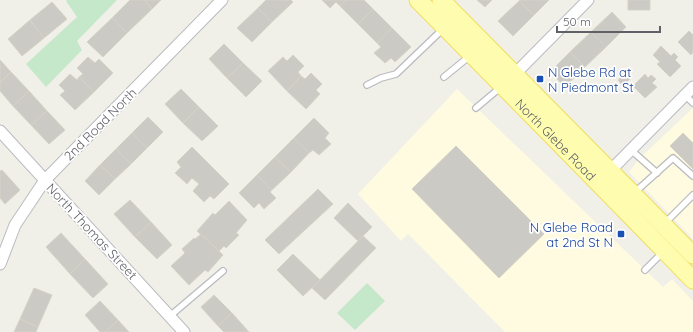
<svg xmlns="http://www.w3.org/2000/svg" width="693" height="332" viewBox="0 0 693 332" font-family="Quicksand,sans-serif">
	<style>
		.commercial { fill: #fefbe0 }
		.green { fill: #c5e7ca }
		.building { fill: #cccac4; stroke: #d5d3c6 }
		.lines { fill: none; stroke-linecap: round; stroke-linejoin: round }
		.service-casing { stroke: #babbc1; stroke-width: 8 }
		.minor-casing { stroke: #babbc1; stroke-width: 13 }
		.primary-casing { stroke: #f0dd61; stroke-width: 19 }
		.service { stroke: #fff; stroke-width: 5.5 }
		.minor { stroke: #fff; stroke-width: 11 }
		.primary { stroke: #fefdaf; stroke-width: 17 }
		.transit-dot { fill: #1a4fb4; stroke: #fff; stroke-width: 1.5 }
		.labels { text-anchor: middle; stroke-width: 3.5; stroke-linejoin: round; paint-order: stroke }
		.transit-label { font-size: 13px; fill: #164399; stroke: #fff; text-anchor: start }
		.street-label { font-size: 13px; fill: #5f6167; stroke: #fff }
	</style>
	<rect width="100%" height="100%" fill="#f1f0e8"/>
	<path class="commercial" d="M457 89 663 287 672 279 693 301V332H505L408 234 401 241 358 194Z
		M693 108V239L629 172 640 158Z"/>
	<path class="green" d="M67 0H117L77 41 82 50 46 87 26 64 77 17 66 1Z
		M367 283 385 301 355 330 337 313Z"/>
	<path class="building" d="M130 0H144L152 9 127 33 112 18Z
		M144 0H161L152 9Z
		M266 0H291L293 2 272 22 258 8Z
		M322 0H346L340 6 336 2 330 8Z
		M346 0H364L373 9 358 24 340 6Z
		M477 0H492L485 7Z
		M520 0H549L534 15 519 1Z
		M628 0H650V10H628Z
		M519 1 534 15 513 36 498 21Z
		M52 2 67 19 44 38 30 20Z
		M258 8 272 22 252 42 237 28Z
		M373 9 392 28 377 43 358 24Z
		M612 12 626 27 606 47 591 32Z
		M112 18 127 33 103 57 87 42Z
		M30 20 44 38 22 56 8 39Z
		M392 28 411 47 395 62 391 58 385 63 374 53 381 47 377 43Z
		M689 31 693 35V52L691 55 678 42Z
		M591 32 606 47 585 67 570 52Z
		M224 44 243 63 227 78 209 59Z
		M661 46 671 56 674 53 678 57 675 60 681 66 670 77 657 64 660 62 653 55Z
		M570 52 585 67 565 87 550 72Z
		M293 55 304 66 298 72 301 76 287 91 268 71 283 57 287 61Z
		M88 57 95 63 99 59 113 73 94 92 79 77 83 74 77 68Z
		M0 60 11 72 0 82Z
		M243 63 262 81 246 97 227 78Z
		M11 72 29 91 13 106 0 91V82Z
		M311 73 322 84 316 90 320 94 306 109 287 91 301 76 305 79Z
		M70 74 77 80 79 77 94 92 75 110 60 95 65 91 59 85Z
		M625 74 630 79 623 86 618 80Z
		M645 74 648 78 651 75 656 79 652 83 657 87 645 98 633 86Z
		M181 89 199 107 183 123 165 104Z
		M29 91 47 111 31 125 13 106Z
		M199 107 218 126 202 141 183 123Z
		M47 111 65 130 49 144 31 125Z
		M148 117 163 132 147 148 132 133Z
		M314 118 329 133 325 138 331 144 319 155 313 150 309 153 294 138Z
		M132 133 147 148 131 164 116 149Z
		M683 133 693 143V169L670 146Z
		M294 138 309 153 291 172 275 157Z
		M456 146 544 234 499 278 412 189Z
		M192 147 229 184 214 199 210 196 204 202 193 191 199 184 192 178 187 184 175 173 181 167 177 162Z
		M116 149 131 164 115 179 100 165Z
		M275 157 291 172 272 190 257 175Z
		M100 165 115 179 99 195 85 181Z
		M2 170 20 190 5 204 0 198V171Z
		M257 175 272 190 270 192 276 198 264 209 259 203 254 208 239 193Z
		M318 189 333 204 279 254 265 240Z
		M130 200 151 222 135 237 114 214Z
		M229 201 247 220 236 233 239 235 226 248 224 246 219 251 197 231 213 213 215 215Z
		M348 203 372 227 358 241 334 218Z
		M151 222 172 245 157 259 135 237Z
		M61 233 85 259 70 274 46 247Z
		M201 234 223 255 208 272 205 270 189 285 171 266 185 253 182 249 194 238 195 239Z
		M363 236 376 248 325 300 312 288Z
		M293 254 320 280 303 296 277 270Z
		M85 259 108 284 93 298 70 274Z
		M34 288 52 295 38 327 20 319Z
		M214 295 232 313 218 326 201 307Z
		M100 301 118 320 105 332H100L85 315Z
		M232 313 249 332H224L218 326Z
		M20 319 38 327 36 332H14Z
		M118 320 129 332H105Z"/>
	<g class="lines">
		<g class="service-casing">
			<path id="service" d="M444 77 471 55
				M367 85 381 78 396 74 444 28
				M685 95 693 103
				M476 108 501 87
				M631 150 657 173
				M634 193 673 158 693 176
				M665 223 693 195
				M645 270 663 252
				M170 316 223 271"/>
		</g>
		<g class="minor-casing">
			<path id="minor" d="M511 78 588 0
				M0 131 184 332
				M606 175 693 87
				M0 264 15 225 45 180 222 0"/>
		</g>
		<g class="primary-casing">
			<g id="primary">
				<path id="s1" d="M418 0C510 93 602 186 693 280"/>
				<path d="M441 0 693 255"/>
			</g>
		</g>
		<use href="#service" class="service"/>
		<use href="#minor" class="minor"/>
		<use href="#primary" class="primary"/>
	</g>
	<g class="transit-dot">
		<rect x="536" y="75" width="8" height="8" rx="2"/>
		<rect x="617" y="230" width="8" height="8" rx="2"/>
	</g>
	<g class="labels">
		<g class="transit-label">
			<text x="548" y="77">N Glebe Rd at<tspan x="548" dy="15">N Piedmont St</tspan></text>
			<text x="613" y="232" text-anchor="end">N Glebe Road<tspan x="613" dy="15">at 2nd St N</tspan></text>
		</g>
		<g class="street-label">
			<text transform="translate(100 124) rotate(-45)" y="5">2nd Road North</text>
			<text dy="5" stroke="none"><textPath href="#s1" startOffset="196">North Glebe Road</textPath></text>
			<text transform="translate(92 231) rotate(47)" y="5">North Thomas Street</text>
		</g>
	</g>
	<path d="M557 26v6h103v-6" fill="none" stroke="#5f6167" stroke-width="2"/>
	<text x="563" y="26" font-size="12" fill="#5f6167" stroke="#ffffff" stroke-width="3" paint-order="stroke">50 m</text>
</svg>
